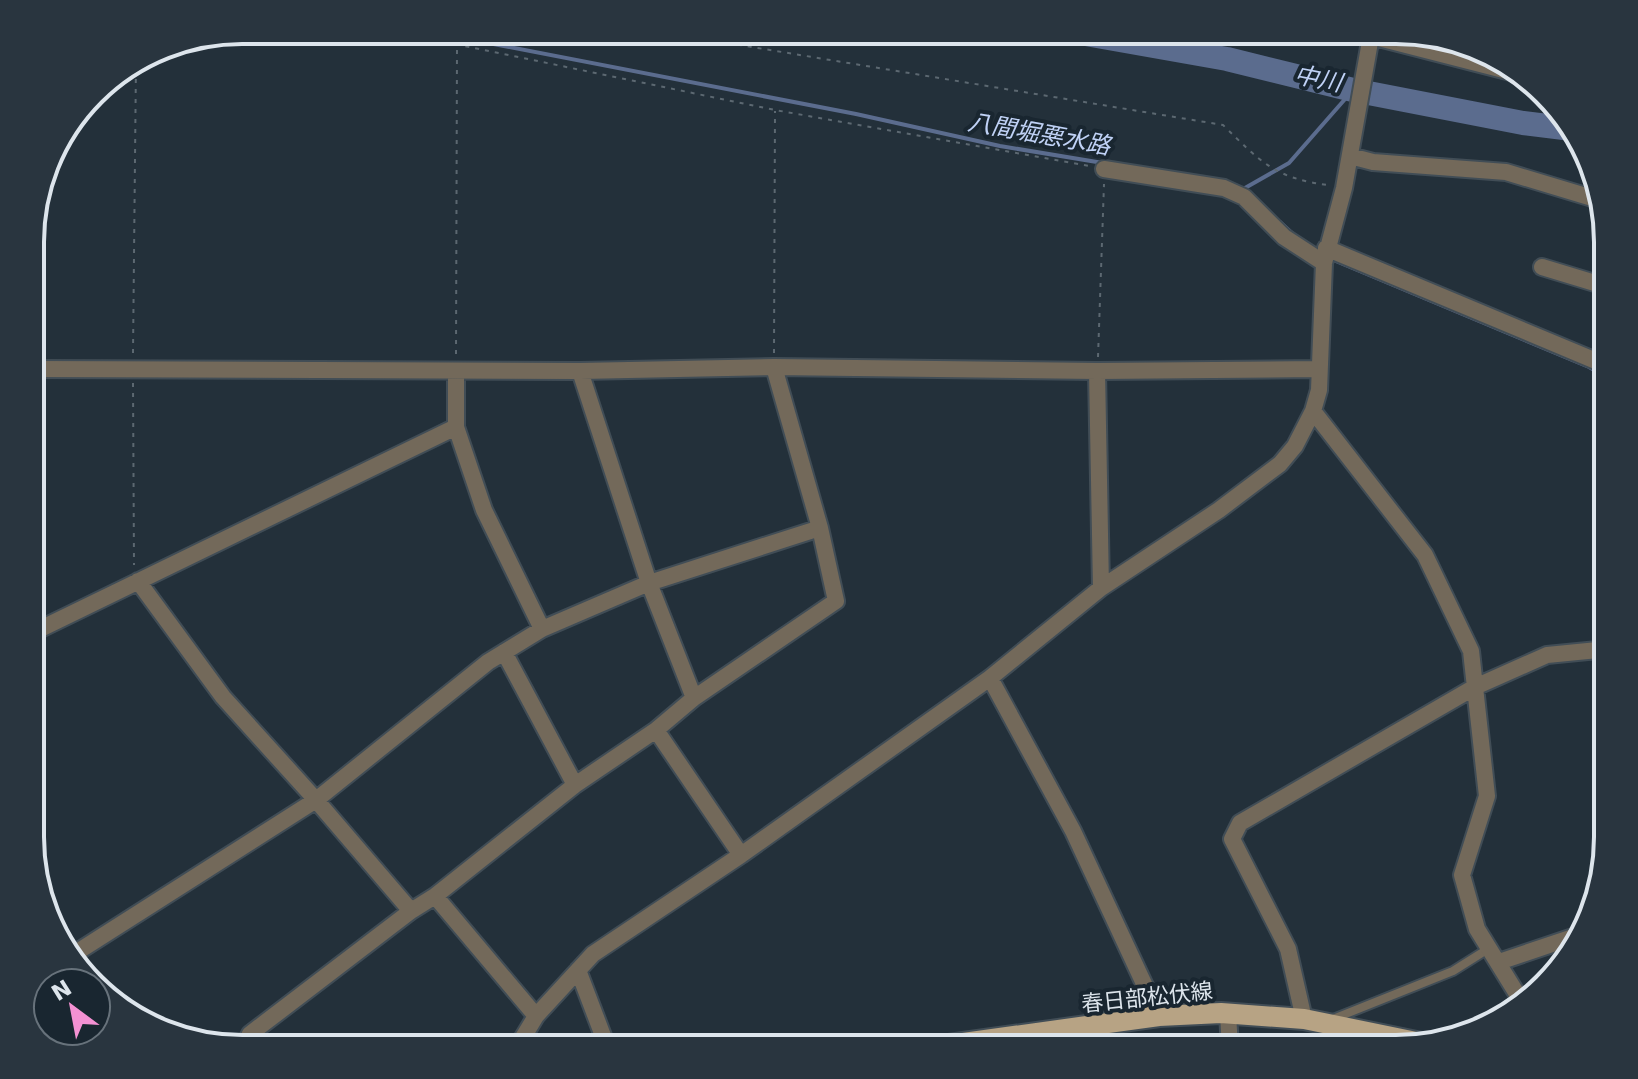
<svg xmlns="http://www.w3.org/2000/svg" width="1638" height="1079" viewBox="0 0 1638 1079" font-family="'DejaVu Sans','Noto Sans JP',sans-serif">
	<style>
		.lines { fill: none; stroke-linecap: round; stroke-linejoin: round }
		.stream { stroke: #5b6c8e; stroke-width: 4 }
		.river { stroke: #5b6c8e; stroke-width: 24 }
		.lane-casing { stroke: #414d56; stroke-width: 12 }
		.street-casing { stroke: #414d56; stroke-width: 20 }
		.primary-casing { stroke: #414d56; stroke-width: 24 }
		.path { stroke: #5c6871; stroke-width: 2; stroke-dasharray: 4 6; stroke-linecap: butt }
		.lane { stroke: #73695a; stroke-width: 8 }
		.street { stroke: #73695a; stroke-width: 16 }
		.primary { stroke: #b7a384; stroke-width: 20 }
		.labels { text-anchor: middle; stroke-width: 8; stroke-linejoin: round; paint-order: stroke }
		.street-label { font-size: 22px; fill: #dde5ec; stroke: #192630 }
		.water-label { font-size: 24px; font-style: italic; fill: #c0d2f6; stroke: #192630 }
		.rim { fill: none; stroke: #dde5ec; stroke-width: 4 }
	</style>
	<rect width="100%" height="100%" fill="#23303a"/>
	<g class="lines">
		<path class="stream" d="M421 30 856 114 1000 146 1103 163
			M1245 188 1289 163 1353 90
			M1280 222 1294 235
			M1331 259 1589 367 1608 378"/>
		<path class="river" d="M1063 30 1227 59 1353 90 1523 123 1572 129"/>
		<g class="lane-casing">
			<path id="lane" d="M1333 1019 1453 971 1488 949"/>
		</g>
		<g class="street-casing">
			<path id="street" d="M1330 30 1371 36 1523 75
				M1350 156 1373 162 1506 172 1599 200
				M1104 169 1224 188 1244 197 1284 237 1324 263
				M1326 248 1608 366
				M1542 267 1608 287
				M32 369 580 371 774 367 1097 371 1319 369
				M456 371V427L484 510 542 629
				M580 371 649 583 694 698
				M1097 371 1101 588
				M1313 411 1425 555 1471 651 1487 796 1462 875 1477 929 1522 1002
				M138 581 223 697 316 800 411 911
				M32 633 456 427
				M504 652 575 785
				M990 678 1073 831 1159 1016
				M656 730 741 855
				M435 896 536 1016
				M71 956 316 800 488 662 542 629 649 583 820 528
				M1499 962 1579 935
				M578 970 608 1049
				M1228 1013 1230 1049
				M1304 1019 1288 949 1232 839 1240 823 1475 687 1547 655 1608 649
				M243 1049 250 1034 411 911 435 896 575 785 656 730 694 698 836 601 820 528 774 367
				M516 1049 536 1016 593 954 741 855 990 678 1101 588 1219 510 1280 464 1295 446 1313 411 1319 390 1324 263 1344 188 1371 36
				M1058 1049 1063 1030"/>
		</g>
		<g class="primary-casing">
			<path id="primary" d="M920 1049 1159 1016 1221 1013 1304 1019 1426 1044"/>
		</g>
		<path class="path" d="M387 30 775 110 1089 166
			M649 30 1223 125C1260 161 1274 178 1327 185
			M133 353 136 62
			M774 353 775 111
			M456 354 457 45
			M1098 357 1104 184
			M133 383 134 565"/>
		<use href="#lane" class="lane"/>
		<use href="#street" class="street"/>
		<use href="#primary" class="primary"/>
	</g>
	<g class="labels">
		<g class="street-label">
			<text transform="translate(1147 997) rotate(-6)" y="8">春日部松伏線</text>
		</g>
		<g class="water-label">
			<text transform="translate(1318 79) rotate(11)" y="8">中川</text>
			<text transform="translate(1039 134) rotate(10)" y="8">八間堀悪水路</text>
		</g>
	</g>
	<path d="M0 0H1638V1079H0ZM242 44H1396A198 198 0 0 1 1594 242V837A198 198 0 0 1 1396 1035H242A198 198 0 0 1 44 837V242A198 198 0 0 1 242 44Z" fill="#29353f" fill-rule="evenodd"/>
	<path class="rim" d="M242 44H1396A198 198 0 0 1 1594 242V837A198 198 0 0 1 1396 1035H242A198 198 0 0 1 44 837V242A198 198 0 0 1 242 44Z"/>
	<g transform="translate(72 1007) rotate(328)"><circle r="38" fill="#192630" stroke="#67727b" stroke-width="2"/>
	<path d="M0-6L14 30L0 20L-14 30Z" fill="#f491d3"/>
	<text y="-12" font-size="22" font-weight="bold" text-anchor="middle" fill="#dde5ec">N</text>
	</g>
</svg>
